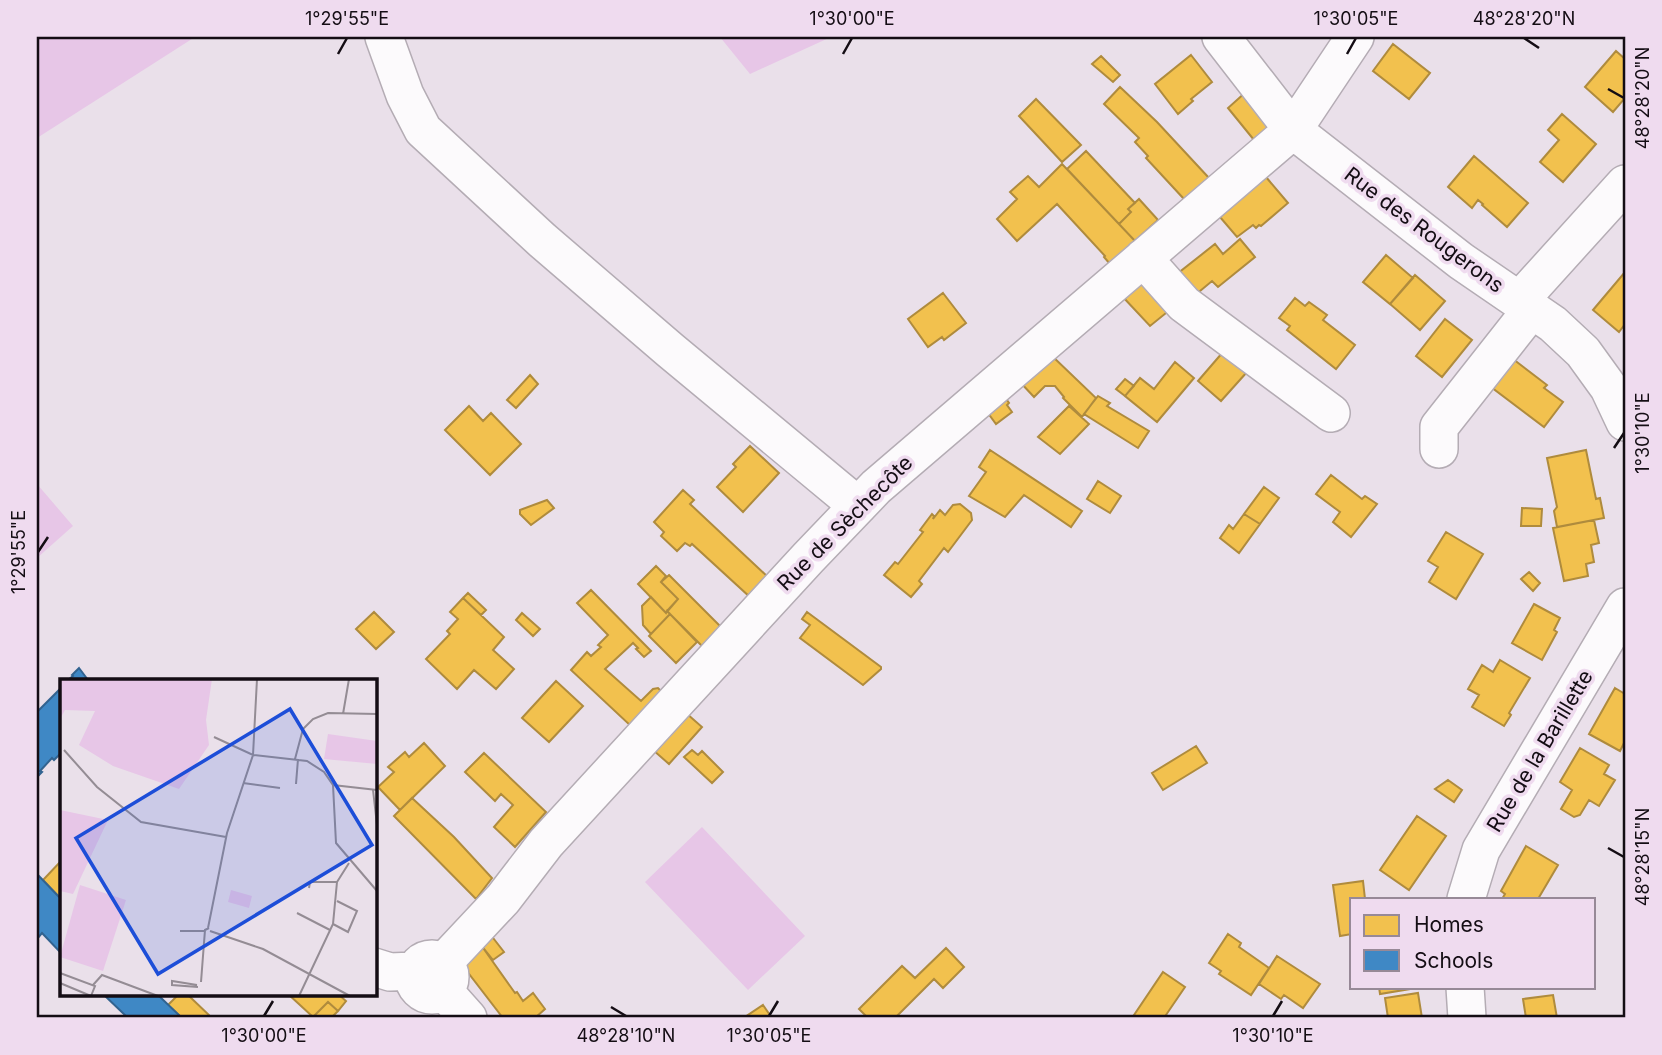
<svg xmlns="http://www.w3.org/2000/svg" width="1662" height="1055" viewBox="0 0 1662 1055" font-family="Inter,sans-serif">
	<style>
		.green { fill: #e7c6e7 }
		.homes { fill: #f2c14e; stroke: #af8b3d; stroke-width: 2 }
		.schools { fill: #3f88c5; stroke: #326390; stroke-width: 2 }
		.lines { fill: none; stroke-linecap: round; stroke-linejoin: round }
		.minor-casing { stroke: #b4acb4; stroke-width: 40 }
		.minor { stroke: #fcfafc; stroke-width: 37 }
		.ticks { fill: none; stroke: #140d14; stroke-width: 2.5 }
		.labels { text-anchor: middle; stroke-width: 7; stroke-linejoin: round; paint-order: stroke }
		.street-label { font-size: 21px; fill: #140d14; stroke: #efdbef }
		.inset-road { fill: none; stroke: #948c94; stroke-width: 2 }
		.view { fill: #1d4ed8; fill-opacity: 0.15; stroke: #1d4ed8; stroke-width: 3.5 }
		.inset-edge { fill: none; stroke: #140d14; stroke-width: 3.5 }
		.neatline { fill: none; stroke: #140d14; stroke-width: 2.5 }
		.ticks-label { font-size: 18px; text-anchor: middle; fill: #140d14 }
	</style>
	<rect width="100%" height="100%" fill="#eae0ea"/>
	<path class="green" d="M37 37H195L37 138Z
		M720 37H831L750 74Z
		M37 484 73 526 37 558Z
		M702 827 805 936 748 990 645 882Z"/>
	<path class="homes" d="M1393 44 1430 73 1409 99 1373 71Z
		M1616 51 1625 59V98L1613 112 1585 87Z
		M1191 55 1212 82 1191 99 1193 101 1178 114 1155 84Z
		M1101 56 1120 75 1113 82 1092 64Z
		M1120 87 1157 122 1209 178 1184 199 1146 158 1148 156 1135 142 1139 138 1104 104Z
		M1247 91 1273 123 1254 140 1228 108Z
		M1036 99 1081 145 1062 162 1019 116Z
		M1562 114 1596 144 1563 182 1540 162 1559 140 1548 130Z
		M1086 151 1135 203 1128 209 1131 212 1119 224 1067 169Z
		M1474 156 1528 203 1507 227 1482 205 1483 204 1478 200 1472 208 1448 187Z
		M1062 164 1136 242 1110 264 1104 257 1105 256 1057 204 1017 241 997 219 1017 199 1010 192 1028 176 1039 187Z
		M1266 177 1288 203 1261 226 1259 225 1256 228 1253 225 1237 237 1220 217Z
		M1139 199 1158 220 1135 241 1119 224 1131 212 1128 209Z
		M1240 239 1255 257 1218 287 1212 281 1194 296 1177 274 1215 244 1223 254Z
		M1386 255 1413 278 1390 304 1363 282Z
		M1625 272V324L1619 332 1593 310Z
		M1415 275 1445 301 1420 330 1390 304Z
		M1144 278 1171 309 1150 326 1122 296Z
		M943 293 966 323 944 340 942 337 928 347 908 319Z
		M1295 298 1305 306 1309 302 1327 315 1323 320 1355 345 1336 369 1287 330 1290 326 1279 318Z
		M1445 319 1472 340 1442 377 1416 356Z
		M1223 352 1247 372 1221 401 1198 381Z
		M1050 354 1096 398 1082 417 1063 398 1064 397 1055 386H1045L1034 397 1020 382Z
		M1513 359 1547 385 1544 388 1563 402 1544 427 1491 387Z
		M1175 362 1194 378 1157 422 1125 396 1140 378 1154 389Z
		M530 375 538 384 516 408 507 400Z
		M1125 379 1134 386 1125 396 1116 389Z
		M1004 396 1009 403 1007 405 1012 412 996 424 985 409Z
		M1098 396 1110 403 1107 406 1149 431 1138 448 1084 414Z
		M469 406 483 421 491 413 521 444 490 475 445 430Z
		M1069 406 1089 424 1060 454 1038 437Z
		M750 446 779 473 743 512 717 487 736 467 733 464Z
		M990 450 1082 511 1071 527 1024 495 1005 517 969 496 986 472 979 467Z
		M1586 450 1596 499 1600 498 1604 518 1557 527 1554 511 1557 507 1547 458Z
		M1331 475 1362 499 1365 496 1377 504 1351 537 1333 522 1340 512 1316 494Z
		M1098 481 1121 496 1110 513 1087 499Z
		M1264 487 1279 498 1260 524 1244 514Z
		M683 490 694 500 690 504 769 578 751 598 692 544 690 546 685 543 677 551 661 536 664 532 654 522Z
		M547 500 554 508 531 525 520 514V510Z
		M960 504 971 513 972 520 948 552 944 548 919 581 922 584 911 597 884 575 895 562 898 564 923 532 920 530 932 514 934 516 933 519 940 510 945 515 953 505Z
		M1522 508 1542 509 1541 526H1521Z
		M1244 514 1260 524 1239 553 1220 538 1229 525 1233 529Z
		M1594 520 1599 543 1591 545 1594 562 1586 564 1588 576 1564 581 1553 528Z
		M1446 532 1483 554 1456 599 1429 582 1438 567 1428 561Z
		M656 566 666 576 661 582 678 599 666 613 638 584Z
		M1529 572 1540 583 1533 591 1521 579Z
		M669 575 723 629 704 648 667 611 678 599 661 582Z
		M591 590 651 651 644 657 636 649 638 648 633 643 605 669 641 701 653 689 658 688 667 697 633 728 571 670 587 652 591 656 601 647 598 645 608 635 577 603Z
		M468 593 486 610 481 615 463 598Z
		M651 597 666 613 667 611 670 614 651 634 643 625 642 606Z
		M463 598 504 637 493 650 514 669 496 689 474 670 457 689 426 659 450 634 447 631 458 619 450 612Z
		M1534 604 1560 618 1554 630 1557 632 1542 660 1512 643Z
		M374 612 394 632 376 649 356 629Z
		M807 612 881 667V669L863 685 800 638 810 625 802 619Z
		M522 613 540 629 533 636 516 620Z
		M670 614 697 642 676 663 649 636Z
		M1500 660 1530 678 1509 713 1511 715 1504 726 1472 707 1479 695 1468 689 1482 665 1493 672Z
		M556 681 583 706 549 742 522 718Z
		M1615 688 1625 694V741L1620 751 1589 734Z
		M686 713 702 727 669 764 653 750Z
		M424 743 445 766 400 810 378 787 394 772 388 767 405 752 409 757Z
		M1196 746 1207 763 1163 790 1152 773Z
		M1580 748 1609 765 1604 774 1615 780 1599 806 1589 800 1580 815 1574 817 1561 809 1572 790 1560 782Z
		M692 750 698 755 702 751 723 772 712 783 684 757Z
		M484 753 546 812 515 847 494 827 513 805 501 794 495 801 465 772Z
		M1448 780 1462 790 1454 802 1435 789Z
		M412 798 454 837 492 878 476 899 394 816Z
		M1417 816 1446 836 1409 890 1380 870Z
		M1526 846 1558 865 1538 899H1502L1505 894 1501 891Z
		M61 861V899L43 880Z
		M1363 881 1365 899H1352V934L1340 936 1333 885Z
		M490 934 504 952 493 960 481 945Z
		M1228 934 1241 943 1239 947 1269 968 1251 995 1219 974 1221 971 1209 963Z
		M481 945 515 993 517 992 523 1001 533 993 545 1009 536 1017 537 1018H503L463 966Z
		M946 948 964 967 943 988 934 979 895 1018H868L859 1009 902 966 915 978Z
		M1277 956 1320 984 1303 1008 1284 995 1281 999 1259 984Z
		M1163 972 1185 987 1168 1012 1164 1018H1132Z
		M1379 987H1415L1416 988 1380 994Z
		M1418 993 1422 1018H1388L1385 998Z
		M179 994H187L212 1018H182L168 1005Z
		M288 994H338L346 1001 338 1011 328 1002 313 1017Z
		M1553 995 1557 1018H1526L1523 999Z
		M328 1002 338 1011 331 1018H315L313 1017Z
		M763 1005 772 1018H746L745 1017Z"/>
	<path class="schools" d="M79 668 88 680H68L73 676 72 675Z
		M61 688V753L54 760 52 758 40 771 42 772 37 777V712Z
		M37 874 61 899V953L42 933 37 939Z
		M103 994H157L182 1018H128Z"/>
	<g class="lines">
		<g class="minor-casing">
			<path id="minor" d="M384 37 405 95 423 130 542 240 670 350 858 506
				M1221 37 1293 130 1461 261 1553 324 1583 352 1609 388 1625 422
				M1143 258 1184 304 1331 413
				M1520 300 1625 184
				M1439 449V427L1532 309
				M1466 899 1481 850 1625 607
				M414 977a18 18 0 1 1 36 0a18 18 0 1 1-36 0Z
				M443 963 503 899 546 843 808 558 876 487 1293 130 1355 37
				M374 967 390 972 415 971
				M1465 987 1467 1018
				M443 990 468 1018"/>
		</g>
		<use href="#minor" class="minor"/>
	</g>
	<path class="ticks" d="M1524 38 1539 48M338 54 347 38M843 54 852 38M1347 54 1356 38M1608 89 1624 98M1614 448 1624 433M38 552 48 537M1608 848 1624 857M611 1007 626 1016M264 1016 273 1001M769 1016 778 1001M1273 1016 1282 1001"/>
	<g class="labels">
		<g class="street-label">
			<text transform="translate(1424 230) rotate(37)" y="7">Rue des Rougerons</text>
			<text transform="translate(845 523) rotate(-45)" y="7">Rue de Sèchecôte</text>
			<text transform="translate(1540 751) rotate(-59)" y="7">Rue de la Barillette</text>
		</g>
	</g>
	<g transform="translate(60 679)">
		<rect width="317" height="317" fill="#eae0ea"/>
		<path d="M0 0H152L146 41 149 66 119 110 53 87 19 66 35 32 5 31 0 40ZM268 55 317 62V85L264 80ZM0 131 48 141 13 215 0 212ZM20 206 66 221 43 292 0 278ZM171 211 192 217 189 229 168 223Z" fill="#e7c6e7"/>
		<path class="inset-road" d="M283 35 289 0M154 58 193 76 247 82 264 93 273 106 317 111M4 71 37 108 81 143 166 158M235 80 243 50 253 40 268 34 317 35M183 104 220 109M236 105 238 80M273 106 276 164 317 212M313 111 317 146M249 209 250 203H277M237 234 270 251M273 245 288 253 297 232 277 222M148 249 167 154 193 76 197 0M120 252H145M150 252 203 270 290 317M0 294 35 307 31 317M141 303 145 251 149 249M0 304 31 317M33 306 42 296 98 317M137 306 112 302V306L138 308M239 317 273 245 277 203 289 184"/>
		<path class="view" d="M230 30 312 166 98 295 16 159Z"/>
		<rect width="317" height="317" class="inset-edge"/>
	</g>
	<rect width="1662" height="1055" fill="none" stroke="#efdbef" stroke-width="77"/>
	<rect x="1350" y="898" width="245" height="91" fill="#efdbef" stroke="#978997" stroke-width="2"/>
	<rect x="1364" y="915" width="35" height="21" fill="#f2c14e" stroke="#978997" stroke-width="2"/>
	<text x="1414" y="932" font-size="21" fill="#140d14">Homes</text>
	<rect x="1364" y="950" width="35" height="21" fill="#3f88c5" stroke="#978997" stroke-width="2"/>
	<text x="1414" y="968" font-size="21" fill="#140d14">Schools</text>
	<rect x="38" y="38" width="1586" height="978" class="neatline"/>
	<g class="ticks-label">
		<text x="347" y="25">1°29'55"E</text>
		<text x="852" y="25">1°30'00"E</text>
		<text x="1356" y="25">1°30'05"E</text>
		<text x="1524" y="25">48°28'20"N</text>
		<text transform="translate(1643 98) rotate(-90)" y="6">48°28'20"N</text>
		<text transform="translate(1643 433) rotate(-90)" y="6">1°30'10"E</text>
		<text transform="translate(19 552) rotate(-90)" y="6">1°29'55"E</text>
		<text transform="translate(1643 857) rotate(-90)" y="6">48°28'15"N</text>
		<text x="264" y="1042">1°30'00"E</text>
		<text x="626" y="1042">48°28'10"N</text>
		<text x="769" y="1042">1°30'05"E</text>
		<text x="1273" y="1042">1°30'10"E</text>
	</g>
</svg>
